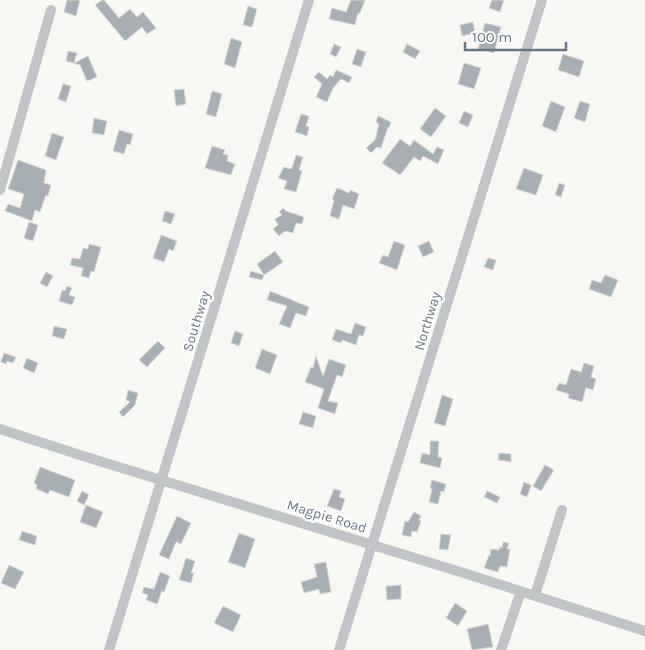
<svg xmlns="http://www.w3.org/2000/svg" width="645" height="650" viewBox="0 0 645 650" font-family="Karla,sans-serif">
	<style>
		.building { fill: #a8afb4; stroke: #d8d8d6 }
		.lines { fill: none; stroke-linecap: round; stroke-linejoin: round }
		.minor { stroke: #c0c4c7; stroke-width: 10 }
		.labels { text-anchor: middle; stroke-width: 5; stroke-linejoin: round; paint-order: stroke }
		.street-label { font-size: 14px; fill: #687783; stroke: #fff }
	</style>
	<rect width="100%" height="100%" fill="#f7f7f4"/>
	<path class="building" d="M67 0H80L76 16 64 12Z
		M102 0H104L119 18 130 9 137 17 143 12 156 28 147 34 142 27 125 41 95 5Z
		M351 0H365L360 13H358L355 25 329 19 332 8 346 12Z
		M492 0H504L500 12 489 8Z
		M248 6 257 9 252 27 243 25Z
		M473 22 475 33 462 36 460 25Z
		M485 23 501 27 494 53 478 49Z
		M231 38 242 42 235 68 224 64Z
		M334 44 341 47 336 57 330 54Z
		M407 44 420 51 415 59 403 52Z
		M357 49 366 52 361 67 352 64Z
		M68 51 77 53 74 63 88 56 97 77 87 81 80 65 66 61Z
		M563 54 584 61 579 77 558 70Z
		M464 63 481 68 474 89 458 84Z
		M336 70 352 77 349 83 341 79 333 88 327 102 316 97 322 84 314 77 319 72 327 79 330 75 333 77Z
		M63 84 71 86 66 102 58 99Z
		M184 89 186 104 176 106 174 90Z
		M212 91 222 94 216 117 206 114Z
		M551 101 565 107 556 132 542 126Z
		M580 101 590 104 585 122 574 118Z
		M435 108 446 116 431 137 420 129Z
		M464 111 473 115 468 127 459 123Z
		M301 114 309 116 306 126 309 127 307 136 295 132Z
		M378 116 391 122 389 128 388 127 381 148 377 147 371 153 366 148 375 140 379 124 376 122Z
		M94 118 107 121 104 135 92 133Z
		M119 130 133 134 130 145 127 144 124 154 113 151Z
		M52 133 64 137 56 160 45 156Z
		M400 139 410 146 414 140 433 154 437 147 444 150 438 164 423 156 420 161 414 157 400 175 382 163Z
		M212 146 225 150 223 154 228 155 227 161 235 164 231 175 205 168Z
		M296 155 303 157 299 170 302 171 296 192 284 189 287 181 278 178 284 167 290 169 292 168Z
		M18 160 46 170 44 183 51 185 48 196 46 195 40 212 35 210 32 221 5 211 8 204 20 208 24 194 8 189Z
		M524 168 543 175 536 195 516 189Z
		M559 183 565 185 561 197 555 195Z
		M337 188 349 193 350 190 359 194 354 209 343 205 339 219 330 216 334 200 332 199Z
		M283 208 286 211 304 217 302 224 296 223 293 233 285 231 279 236 273 229 278 225 275 219 282 215 279 212Z
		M165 211 175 214 171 224 162 221Z
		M29 222 38 225 33 241 24 238Z
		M161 235 177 241 173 251 169 249 164 262 153 258Z
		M394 241 405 245 397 270 379 263 383 255 388 257Z
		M429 241 434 252 423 257 418 246Z
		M89 244 101 247 94 272 91 271 89 278 81 276 83 268 70 265 72 258 80 259 83 248 88 249Z
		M275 251 283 262 264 275 257 264Z
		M488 258 496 260 493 270 484 267Z
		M251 271 264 275 262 280 249 277Z
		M46 272 53 276 47 287 40 283Z
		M605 275 618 280 611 297 589 289 592 280 601 283Z
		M67 286 72 288 69 295 75 297 72 305 59 301 62 290 65 291Z
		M270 291 309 307 306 316 296 313 290 328 279 324 287 306 267 300Z
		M355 323 366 327 363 336 359 335 356 345 342 340 341 343 332 340 336 329 351 334Z
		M54 326 67 329 64 339 52 336Z
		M235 331 243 334 239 346 231 343Z
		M158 341 165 348 147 367 139 360Z
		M262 349 277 355 270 374 255 368Z
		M4 353 16 357 13 363 7 361 6 364 1 362Z
		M316 356 323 376 329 359 346 365 342 377 337 375 328 401 338 403 335 414 318 408 324 389 305 382 311 367 313 368Z
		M27 358 38 363 34 373 23 368Z
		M584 363 594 366 591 377 596 379 593 390 586 388 582 402 568 398 569 394 556 390 559 383 566 385 571 369 581 372Z
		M128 390 138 393 135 405 123 417 119 412 130 402 126 400Z
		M442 395 453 399 445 426 434 423Z
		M303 412 316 416 313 428 299 424Z
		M430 441H439L438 457 442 458 440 468 420 463 422 453 430 455Z
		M499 453 511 454V462L498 460Z
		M545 465 554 470 541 491 533 486Z
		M40 467 75 480 69 497 50 490 48 494 36 489 37 485 34 483Z
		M432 480 446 484 444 492 441 491 438 504 429 502 432 489 430 488Z
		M524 482 531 485 527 497 520 494Z
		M334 489 341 491 339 497 345 499 341 511 327 506Z
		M82 491 89 495 84 505 77 501Z
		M487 491 500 497 497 503 484 497Z
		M86 505 103 512 96 528 80 522Z
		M307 509 322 513 321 518 306 514Z
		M414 512 421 516 419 520 421 521 417 532 412 531 411 537 402 535 405 521 408 522Z
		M177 516 191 523 181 544 176 542 169 559 159 555Z
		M22 531 37 536 35 545 19 540Z
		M239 533 255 539 245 568 228 562Z
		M441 534 451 535 448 550 439 549Z
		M503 542 509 543 507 549H510L507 567 500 566 498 572 484 568 489 555 490 556 491 549 499 550 500 547 502 548Z
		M186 558 195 561 191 573H194L191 583 179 580Z
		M326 562 331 592 320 594 319 589 304 593 301 582 317 577 314 564Z
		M9 565 24 572 15 589 1 583Z
		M160 572 170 576 164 592 162 591 157 604 146 600 148 595 142 593 144 587 154 589Z
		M401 585V599L387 600 386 586Z
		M455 603 467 611 458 626 446 618Z
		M223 606 241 615 233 632 214 623Z
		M488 624 493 647 472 650 467 629Z"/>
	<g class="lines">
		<path class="minor" d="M0 190 51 10
			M0 429 83 456 467 574 645 631
			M535 595 562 510
			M109 650 309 0
			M339 650 542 0
			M501 650 521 591"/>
	</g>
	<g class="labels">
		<g class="street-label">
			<text transform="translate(196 321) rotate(-73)" y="5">Southway</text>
			<text transform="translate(427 321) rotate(-73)" y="5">Northway</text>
			<text transform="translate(327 516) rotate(17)" y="5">Magpie Road</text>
		</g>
	</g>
	<path d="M465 42v8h101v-8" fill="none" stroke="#687783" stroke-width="2.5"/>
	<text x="472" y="42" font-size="15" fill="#687783" stroke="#ffffff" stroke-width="4" paint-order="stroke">100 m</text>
</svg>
